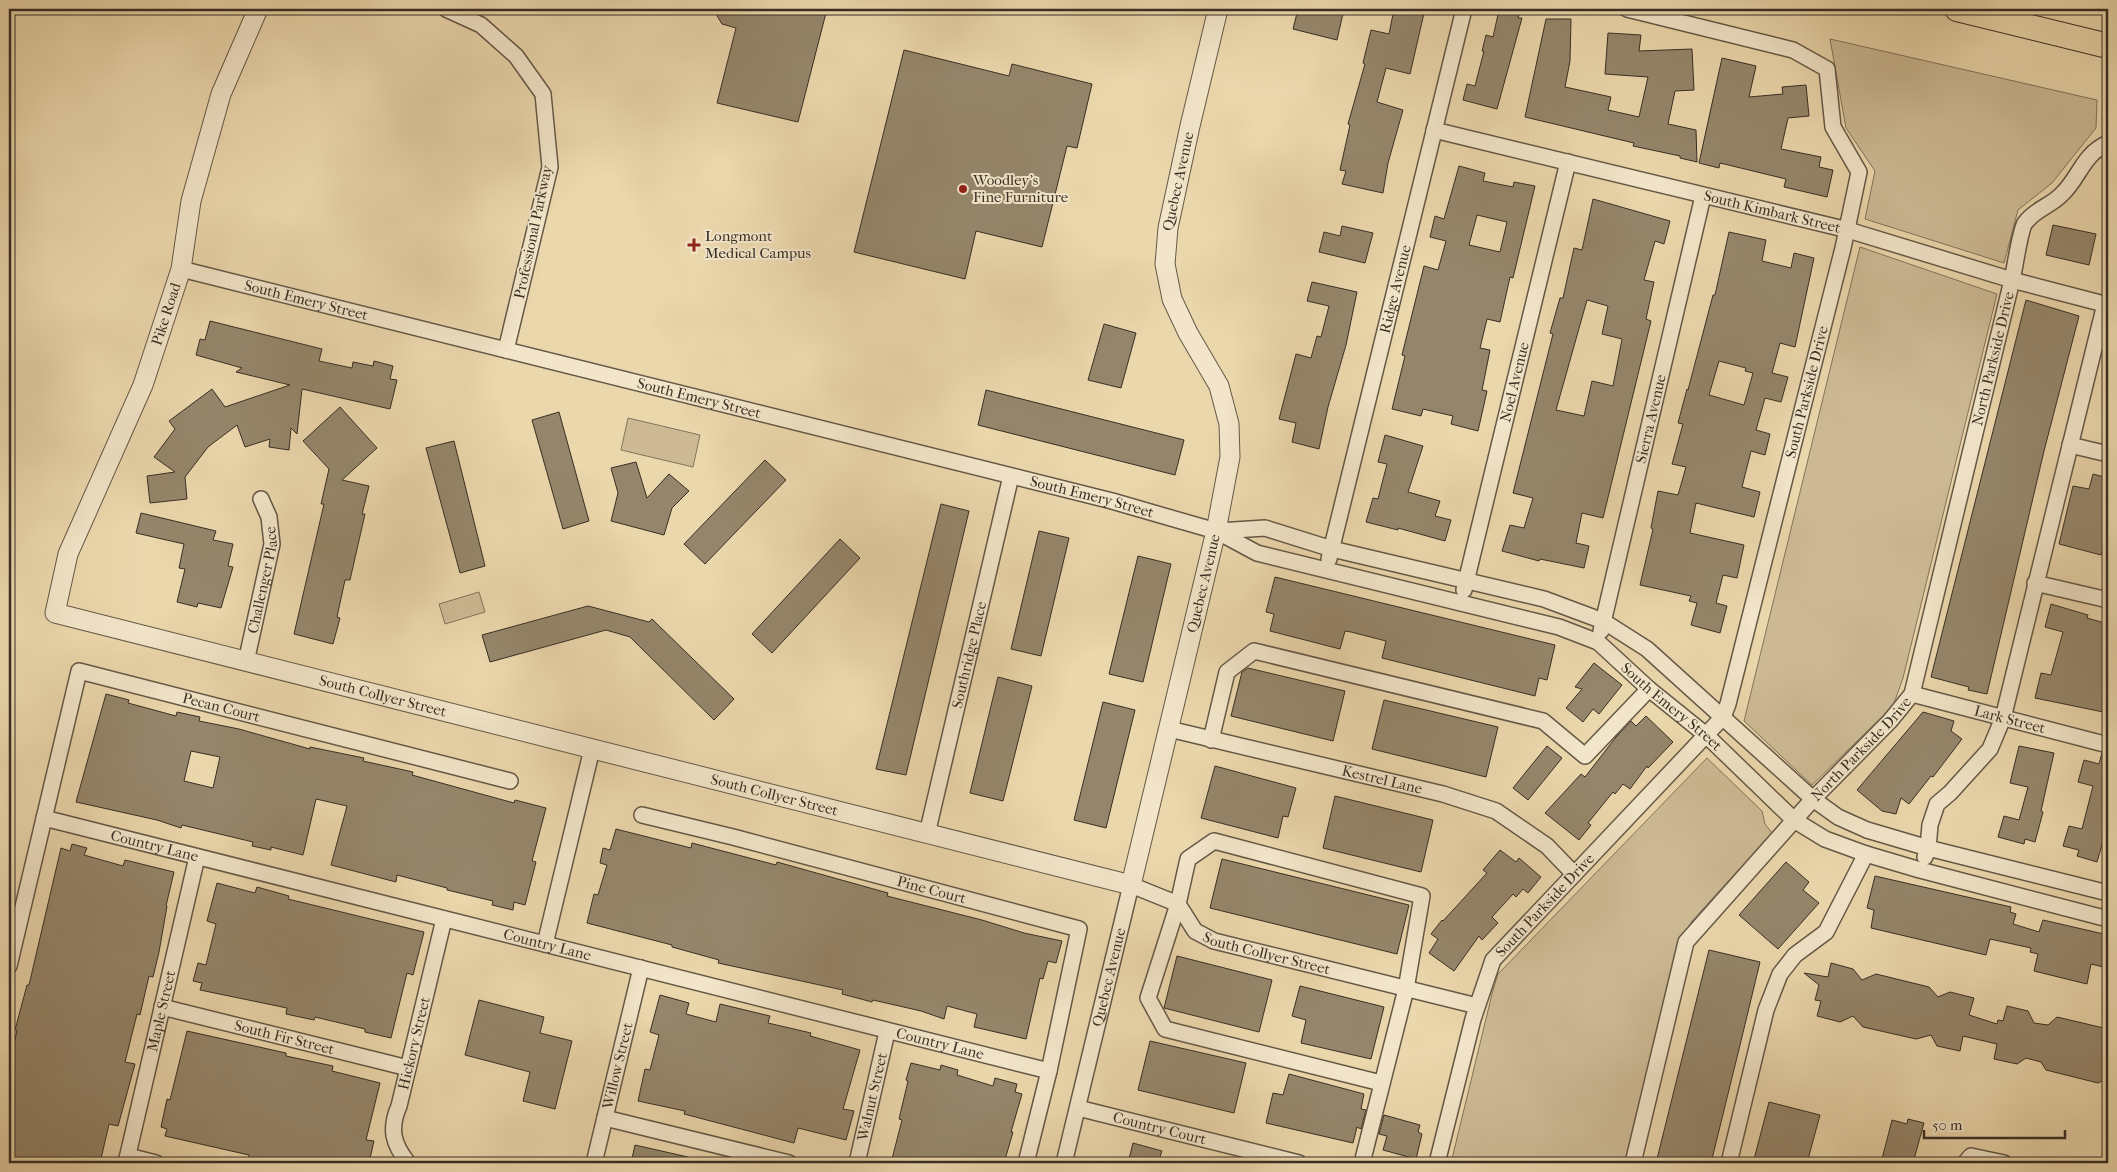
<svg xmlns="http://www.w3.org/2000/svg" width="2117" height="1172" viewBox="0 0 2117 1172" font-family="'IM FELL French Canon',serif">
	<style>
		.green { fill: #cdba95; stroke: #82745c }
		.building { fill: #95866b; stroke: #382e24; fill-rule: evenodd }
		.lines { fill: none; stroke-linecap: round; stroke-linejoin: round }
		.minor-casing { stroke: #655846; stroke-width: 18 }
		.tertiary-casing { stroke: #655846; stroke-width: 21 }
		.primary-casing { stroke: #382e24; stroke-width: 26 }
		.minor { stroke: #f2e5c9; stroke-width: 15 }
		.tertiary { stroke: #f2e5c9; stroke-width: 19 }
		.primary { stroke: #ebd7ac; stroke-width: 24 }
		.poi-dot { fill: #8f2418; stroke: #f2e5c9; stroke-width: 2 }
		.labels { text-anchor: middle; stroke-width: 4; stroke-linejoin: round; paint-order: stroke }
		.poi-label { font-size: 15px; fill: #382e24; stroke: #f2e5c9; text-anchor: start }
		.street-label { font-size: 15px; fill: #382e24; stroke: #f2e5c9 }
	</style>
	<rect width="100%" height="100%" fill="#ebd7ac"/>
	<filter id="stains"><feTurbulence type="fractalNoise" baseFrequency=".004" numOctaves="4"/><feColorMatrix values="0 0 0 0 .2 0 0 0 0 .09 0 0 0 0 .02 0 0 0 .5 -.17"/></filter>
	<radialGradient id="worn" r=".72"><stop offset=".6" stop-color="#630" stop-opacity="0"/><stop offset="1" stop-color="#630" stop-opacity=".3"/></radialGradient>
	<path class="green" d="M1830 39 2097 100 2096 128 2052 183 2018 210 2004 263 1865 219 1875 171 1846 128Z
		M1860 247 1997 294 1903 678 1893 706 1812 785 1744 721Z
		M628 418 700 435 693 467 621 450Z
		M479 592 485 612 445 624 439 604Z
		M1707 758 1762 811 1765 824 1772 833 1692 921 1679 944 1626 1163H1451L1493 990 1498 974Z"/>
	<path class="building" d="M713 9H827L798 122 717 103 736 28 722 24Z
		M1298 9H1344L1337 40 1293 29Z
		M1394 9H1425L1410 74 1386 68 1377 102 1403 110 1388 163 1383 193 1342 184 1346 171 1340 170 1350 125 1348 124 1365 64 1363 63 1371 30 1389 34Z
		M1499 10 1519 14 1518 18H1522L1497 109 1463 100 1467 84 1475 86 1484 51H1482L1486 35 1493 37Z
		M1546 19H1571L1570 61 1565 87 1611 97 1608 110 1639 117 1648 77 1605 74 1608 33 1641 35 1639 51 1692 49 1694 90 1675 91 1668 124 1696 130 1697 162 1680 158V156L1633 146 1634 143 1525 117Z
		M904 50 1009 76 1012 64 1092 84 1077 148 1067 146 1042 247 976 231 965 279 854 252Z
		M1722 58 1756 66 1749 97 1783 94 1782 87 1806 85 1809 116 1788 118 1781 149 1821 157 1819 167 1833 170 1827 197 1784 187 1786 179 1720 163 1719 168 1699 163Z
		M1459 166 1485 173 1483 181 1513 187 1514 182 1535 186 1513 278 1510 277 1500 322 1487 319 1480 348 1490 350 1482 390 1487 391 1478 431 1451 424 1453 416 1423 409 1421 416 1392 409 1405 356 1402 355 1424 266 1438 270 1446 241 1430 237 1435 216 1444 219ZM1477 215 1507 222 1500 252 1469 245Z
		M1593 199 1670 221 1664 244 1655 241 1644 280 1654 282 1646 319 1651 321 1603 518 1582 513 1576 543 1589 546 1584 568 1540 559 1539 561 1502 551 1510 525 1524 528 1533 498 1513 493 1553 334 1550 333 1560 298H1563L1574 248 1582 250ZM1587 300 1608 306 1602 334 1622 339 1613 386 1592 381 1584 416 1556 410Z
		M2053 225 2096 234 2089 265 2046 255Z
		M1342 226 1373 233 1365 263 1319 252 1324 232 1340 236Z
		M1729 232 1766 240 1762 261 1791 268 1794 253 1814 258 1795 347 1780 343 1772 373 1788 377 1781 402 1765 398 1756 430 1770 434 1765 455 1751 451 1742 487 1760 492 1754 517 1696 503 1690 533 1744 545 1737 578 1723 575 1716 603 1727 606 1720 633 1691 625 1697 603 1689 601 1691 596 1640 585 1653 529 1651 528 1658 491 1678 495 1686 467 1672 464 1683 424 1678 423 1687 389 1688 390 1713 295H1715ZM1719 361 1746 368 1745 371 1753 373 1744 405 1709 395Z
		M1312 282 1357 292 1346 345 1328 407 1319 449 1292 442 1296 423 1279 419 1296 354 1311 358 1317 336 1321 337 1329 306 1307 301Z
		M2026 300 2079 316 2044 451 1987 694 1968 690 1969 687 1931 677Z
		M210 321 322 349 319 361 352 368 353 362 373 366 374 361 393 366 390 379 397 380 390 409 302 389 297 434 291 428 289 450 269 447 270 439 245 447 237 425 208 447 185 477 187 499 150 503 147 476 175 472 154 457 175 429 169 421 212 389 225 407 290 385 236 372 242 368 196 355 200 339 205 340Z
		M1104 324 1136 333 1121 388 1088 380Z
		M986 390 1184 440 1175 475 978 425Z
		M340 407 377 448 342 480 369 486 362 514H365L350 580H345L337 617 340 618 333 644 294 634 324 504H321L329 469 303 441Z
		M559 412 589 521 563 529 532 420Z
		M1385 435 1423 446 1408 492 1440 501 1435 516 1451 520 1445 541 1398 528V530L1366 522 1373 498 1378 499 1387 464 1378 462Z
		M454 441 485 566 460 573 426 448Z
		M765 460 786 480 705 564 684 544Z
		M636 462 647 498 669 474 689 491 672 508 664 535 611 521 618 493 611 468Z
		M2093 474 2108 478V530L2101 555 2059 544 2073 486 2089 489Z
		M941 504 969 511 906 775 876 769Z
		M141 513 216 531 213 540 233 544 228 566 233 567 221 608 198 603 197 607 177 602 185 569 179 568 184 544 136 533Z
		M1039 531 1069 538 1041 656 1011 649Z
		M840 539 860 558 772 653 752 634Z
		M1138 556 1171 564 1143 682 1109 674Z
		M1275 577 1555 645 1547 680 1539 678 1535 696 1382 658 1386 641 1351 632 1345 631 1340 649 1270 631 1274 614 1266 612Z
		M2051 604 2088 615 2087 618 2108 624V713L2035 698 2041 673 2051 675 2063 632 2045 627Z
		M588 606 649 622 652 619 734 699 714 720 630 637 606 630 490 662 482 635Z
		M1594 663 1622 685 1599 714 1593 709 1583 722 1566 708 1582 689 1575 687Z
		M1248 668 1345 691 1333 741 1231 716 1242 672Z
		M998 677 1032 686 1003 801 970 793Z
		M106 694 129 700 128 703 176 716 177 712 200 717 199 721 239 729 310 749V747L364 758 363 761 413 772 412 775 514 803 515 800 546 808 532 861 536 862 525 905 514 902 513 910 492 905 493 901 447 890V888L397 875 396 882 331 865 347 806 316 799 303 855 271 847V850L252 846 253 842 182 825 181 828 157 820 76 802ZM191 751 220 757 213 788 184 781Z
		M1384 700 1498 727 1486 777 1372 749Z
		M1103 702 1135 710 1106 828 1074 820Z
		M1923 712 1954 721 1951 731 1962 739 1933 777 1931 776 1909 804 1901 798 1896 814 1882 811 1857 790Z
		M1646 716 1673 742 1648 768 1647 766 1630 789 1623 784 1615 794 1613 792 1588 823 1591 825 1579 840 1545 813 1581 774 1585 777 1616 737 1631 721 1636 726Z
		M1547 746 1562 758 1528 800 1513 788Z
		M2019 746 2054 753 2041 811 2043 812 2035 842 2025 839 2024 844 1998 837 2004 816 2019 820 2028 787 2010 783Z
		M2102 753 2108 754V824L2097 862 2077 856 2079 850 2063 846 2069 826 2082 829 2093 786 2078 782 2084 760 2099 764Z
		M1215 766 1296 788 1288 817 1283 816 1278 838 1201 818Z
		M1335 796 1433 820 1421 872 1323 848Z
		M616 829 691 848 692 843 776 865 777 862 888 893 887 896 982 920 1024 933 1062 941 1056 963 1048 961 1043 979 1040 978 1026 1039 974 1027 977 1014 947 1006 944 1019 921 1011 873 1000 872 1002 842 994 843 990 718 963 719 960 672 947V945L587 923 594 894 598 895 607 865 600 863 603 848 610 850Z
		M72 844 87 848 84 855 123 866 125 860 174 872 166 906H167L159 952 153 977 149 976 140 1015 137 1014 125 1062 135 1064 118 1126 109 1124 100 1163H9V1069L17 1030H15L27 985H29L61 848 70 851Z
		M1500 850 1516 862 1519 858 1541 877 1528 893 1523 889 1516 897 1513 894 1492 917 1498 923 1482 940 1479 936 1454 971 1429 953 1438 939 1431 934 1442 920 1443 921 1487 873 1483 870Z
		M1222 859 1409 905 1397 954 1210 908Z
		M1786 862 1809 882 1803 890 1819 903 1778 949 1739 915Z
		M1875 876 2011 907 2010 912 2016 914 2013 924 2039 932 2043 920 2108 935V968L2091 964 2087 984 2034 971 2038 954 2030 952 2031 948 1990 939 1986 955 1871 928 1874 910 1867 908Z
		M217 883 255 893 257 887 289 896 288 899 424 932 413 975 407 973 391 1038 365 1032V1029L315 1017 314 1020 286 1014 287 1008 200 990 202 983 193 981 198 963 206 965 216 924 207 921Z
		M1709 950 1760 962 1741 1041 1711 1163H1656Z
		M1177 956 1272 980 1259 1032 1164 1008Z
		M1831 963 1853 969 1862 980 1876 974 1929 987 1938 997 1950 992 1974 998 1969 1015 1997 1024 1998 1020 2003 1021 2007 1006 2028 1011 2034 1023 2048 1025 2057 1017 2108 1029V1078L2098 1083 2046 1070 2041 1062 2026 1058 2017 1064 1994 1059 1997 1044 1963 1036 1960 1051 1937 1046 1931 1035 1916 1039 1863 1027 1853 1016 1840 1022 1817 1016 1821 1001 1815 1000 1819 985 1804 973 1828 977Z
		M1300 986 1384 1007 1371 1059 1301 1043 1306 1020 1292 1016Z
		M660 995 689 1003 686 1014 716 1022 720 1004 770 1016 768 1023 811 1033 810 1036 860 1050 843 1109 854 1111 846 1140 798 1128 794 1143 684 1114 685 1111 638 1101 645 1069 650 1070 659 1035 650 1032Z
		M479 1000 544 1017 540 1033 572 1041 555 1109 523 1101 530 1072 465 1055Z
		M187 1031 286 1053V1056L333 1066 332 1071 380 1083 366 1140 374 1141 369 1163H257L248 1161 249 1155 165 1136 167 1129 161 1127 167 1099 170 1100Z
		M1150 1041 1246 1063 1234 1113 1138 1090Z
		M911 1063 940 1070 941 1065 958 1070 957 1075 993 1086 995 1078 1017 1084 1015 1092 1022 1094 1011 1132H1013L1004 1163H908L892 1159 902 1120 899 1119 908 1081 906 1080Z
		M1289 1074 1364 1094 1361 1109 1366 1110 1361 1129 1357 1127 1353 1143 1266 1123 1273 1093 1283 1095Z
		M1769 1102 1820 1115 1807 1163H1753Z
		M1384 1115 1420 1125 1418 1132 1422 1134 1416 1159 1383 1150 1387 1136 1379 1134Z
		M1908 1119 1924 1123 1913 1163H1881L1892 1120 1907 1124Z
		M1133 1143 1162 1151 1158 1163H1128Z
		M635 1145 688 1157 687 1163H631Z"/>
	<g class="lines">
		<g class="minor-casing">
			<g id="minor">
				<path d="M446 9 481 25 516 56 543 94 550 167 506 350"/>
				<path id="s1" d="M1434 130 1848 230 2012 280 2108 305"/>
				<path id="s2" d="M181 269 1112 501 1216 531 1257 553 1559 627 1598 642 1649 689 1706 735 1794 820 1825 839 1866 854 1920 870 2108 919"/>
				<path d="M2070 445 2108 454"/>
				<path d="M1218 531 1265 528 1332 549 1544 599 1603 621 1647 649 1813 799 1838 817 1867 830 1928 848 2108 893"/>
				<path id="s3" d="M1329 559 1464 9"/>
				<path d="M2035 583 2108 600"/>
				<path id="s4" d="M1464 590 1568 162"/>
				<path id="s5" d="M1601 631 1703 196"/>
				<path id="s6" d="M246 662 272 544 269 517 261 499"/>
				<path id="s7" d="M1912 694 2108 745"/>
				<path id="s8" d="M1169 729 1443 794 1496 811 1547 846 1574 874"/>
				<path d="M1211 740 1227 672 1254 651 1543 721 1585 756 1649 689"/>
				<path id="s9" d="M642 815 733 837 1079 929 1049 1071 1026 1163"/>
				<path id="s10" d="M44 818 1049 1071"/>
				<path id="s11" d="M927 834 1011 476"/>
				<path d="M1925 857 1928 848 1930 825 1937 804 1950 793 1990 749 2003 718 2105 304"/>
				<path d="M545 944 592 749"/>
				<path id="s12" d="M9 966 79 671 510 781"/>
				<path id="s13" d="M162 1007 408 1068"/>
				<path id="s14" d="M1078 1108 1299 1163"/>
				<path d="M605 1118 789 1163"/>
				<path d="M128 1156 156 1163"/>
				<path id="s15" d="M126 1163 197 857"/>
				<path id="s16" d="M408 1163C393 1144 389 1129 399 1106L444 919"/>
				<path id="s17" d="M594 1163 641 968"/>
				<path id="s18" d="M857 1163 887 1032"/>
				<path id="s19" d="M1064 1163 1131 885 1178 904 1195 931 1214 941 1477 1006"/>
				<path d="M1362 1163 1406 989 1422 896 1214 841 1188 859 1178 904 1148 998 1165 1029 1381 1083"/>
				<path id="s20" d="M1437 1163 1473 1019 1493 960 1723 717 1728 704 1843 248 1859 172 1833 127 1827 69 1793 50 1627 9"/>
				<path id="s21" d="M1633 1163 1686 942 1813 799 1890 721 1912 694 2012 280C2015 268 2020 230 2025 223 2035 209 2051 206 2062 194 2080 177 2082 155 2108 143"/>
				<path d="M1729 1163 1766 1010 1780 974 1795 955 1826 932 1866 854"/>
				<path d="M1965 1163 1971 1156 2004 1163"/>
			</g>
		</g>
		<g class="tertiary-casing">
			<g id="tertiary">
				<path id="s22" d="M258 9 221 94 191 201 181 269 143 385 68 554 55 613 1131 885 1216 531 1230 457 1229 424 1219 386 1188 333 1172 299 1165 264 1168 228 1190 126 1218 9"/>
			</g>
		</g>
		<g class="primary-casing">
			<path id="primary" d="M1957 9 2108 46"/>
		</g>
		<use href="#minor" class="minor"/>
		<use href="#tertiary" class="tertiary"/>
		<use href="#primary" class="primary"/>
	</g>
	<g class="poi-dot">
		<circle cx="963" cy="189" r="5"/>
		<path d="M691.5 237.5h5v5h5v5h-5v5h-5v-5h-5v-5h5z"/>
	</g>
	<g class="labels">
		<g class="poi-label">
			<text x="973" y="185">Woodley's<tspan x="973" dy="17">Fine Furniture</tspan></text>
			<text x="705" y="241">Longmont<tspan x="705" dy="17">Medical Campus</tspan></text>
		</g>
		<g class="street-label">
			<text dy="5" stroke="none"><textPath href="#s22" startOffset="2480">Quebec Avenue</textPath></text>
			<text dy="5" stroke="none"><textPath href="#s1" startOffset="348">South Kimbark Street</textPath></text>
			<text transform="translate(533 232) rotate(-78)" y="5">Professional Parkway</text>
			<text dy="5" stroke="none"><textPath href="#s3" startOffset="278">Ridge Avenue</textPath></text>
			<text dy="5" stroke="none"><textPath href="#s2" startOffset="129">South Emery Street</textPath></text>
			<text transform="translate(166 314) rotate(-72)" y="5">Pike Road</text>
			<text dy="5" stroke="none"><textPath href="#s21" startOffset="908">North Parkside Drive</textPath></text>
			<text dy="5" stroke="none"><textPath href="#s4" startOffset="214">Noel Avenue</textPath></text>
			<text dy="5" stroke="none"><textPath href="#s20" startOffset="881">South Parkside Drive</textPath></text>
			<text dy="5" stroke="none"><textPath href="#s2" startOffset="534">South Emery Street</textPath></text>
			<text dy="5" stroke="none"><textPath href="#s5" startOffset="218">Sierra Avenue</textPath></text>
			<text dy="5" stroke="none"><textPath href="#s2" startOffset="939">South Emery Street</textPath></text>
			<text dy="5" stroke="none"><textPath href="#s6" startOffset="84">Challenger Place</textPath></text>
			<text dy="5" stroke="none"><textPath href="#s22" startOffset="2060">Quebec Avenue</textPath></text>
			<text dy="5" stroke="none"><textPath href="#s11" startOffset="184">Southridge Place</textPath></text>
			<text dy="5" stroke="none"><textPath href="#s22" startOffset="978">South Collyer Street</textPath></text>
			<text dy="5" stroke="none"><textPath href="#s2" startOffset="1565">South Emery Street</textPath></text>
			<text dy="5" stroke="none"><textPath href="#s12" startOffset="450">Pecan Court</textPath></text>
			<text dy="5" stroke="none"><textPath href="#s7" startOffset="101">Lark Street</textPath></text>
			<text dy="5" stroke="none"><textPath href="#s21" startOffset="488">North Parkside Drive</textPath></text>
			<text dy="5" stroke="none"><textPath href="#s8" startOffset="219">Kestrel Lane</textPath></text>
			<text dy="5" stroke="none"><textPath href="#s22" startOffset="1382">South Collyer Street</textPath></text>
			<text dy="5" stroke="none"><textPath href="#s10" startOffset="114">Country Lane</textPath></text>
			<text dy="5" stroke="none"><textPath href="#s9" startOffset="299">Pine Court</textPath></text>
			<text dy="5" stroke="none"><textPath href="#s20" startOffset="286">South Parkside Drive</textPath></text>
			<text dy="5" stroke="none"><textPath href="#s10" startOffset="519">Country Lane</textPath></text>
			<text dy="5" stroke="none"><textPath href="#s19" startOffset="444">South Collyer Street</textPath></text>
			<text dy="5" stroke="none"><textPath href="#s19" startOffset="191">Quebec Avenue</textPath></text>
			<text dy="5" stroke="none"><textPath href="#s15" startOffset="156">Maple Street</textPath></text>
			<text dy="5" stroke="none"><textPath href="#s13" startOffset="126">South Fir Street</textPath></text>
			<text dy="5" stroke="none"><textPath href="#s16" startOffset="126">Hickory Street</textPath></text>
			<text dy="5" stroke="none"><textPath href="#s10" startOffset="924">Country Lane</textPath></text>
			<text dy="5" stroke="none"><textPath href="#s17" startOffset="100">Willow Street</textPath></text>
			<text dy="5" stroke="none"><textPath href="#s18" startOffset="68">Walnut Street</textPath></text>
			<text dy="5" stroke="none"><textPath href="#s14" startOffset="84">Country Court</textPath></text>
		</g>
	</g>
	<rect width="2117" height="1172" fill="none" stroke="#ebd7ac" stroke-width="30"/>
	<rect x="10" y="10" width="2097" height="1152" fill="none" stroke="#382e24" stroke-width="2.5"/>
	<rect x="15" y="15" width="2087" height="1142" fill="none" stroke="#382e24"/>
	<path d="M1924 1130v8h141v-8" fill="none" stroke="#382e24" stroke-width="2.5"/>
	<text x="1932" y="1130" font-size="15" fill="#382e24" stroke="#f2e5c9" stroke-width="4" paint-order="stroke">50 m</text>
	<rect width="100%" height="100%" filter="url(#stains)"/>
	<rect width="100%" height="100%" fill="url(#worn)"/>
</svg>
